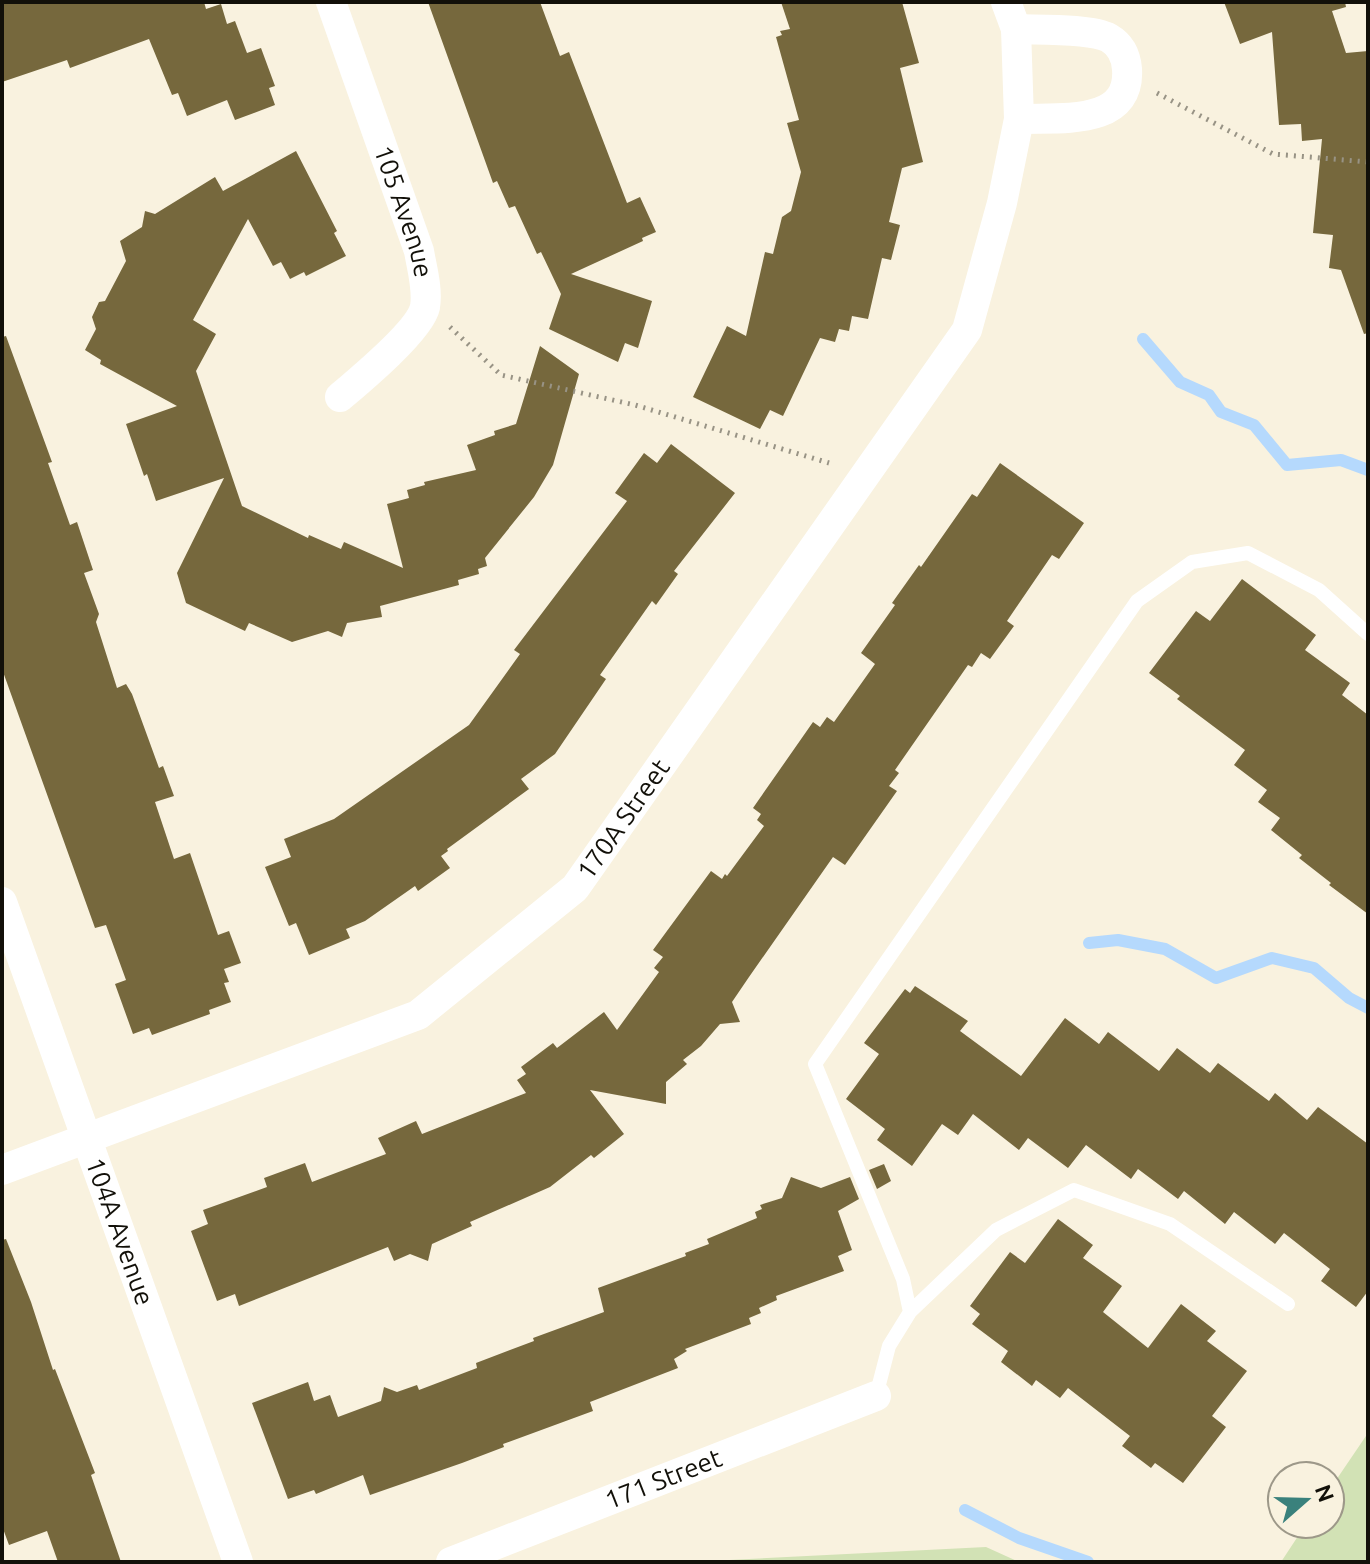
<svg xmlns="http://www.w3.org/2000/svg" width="1370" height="1564" viewBox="0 0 1370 1564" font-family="Ubuntu,sans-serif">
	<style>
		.green { fill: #d2e2b5 }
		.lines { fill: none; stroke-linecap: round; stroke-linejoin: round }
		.stream { stroke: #b5d9fd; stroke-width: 12 }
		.building { fill: #76683d }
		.path { stroke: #989385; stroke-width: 5; stroke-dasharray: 2 6; stroke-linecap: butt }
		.lane { stroke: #fff; stroke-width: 14 }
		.street { stroke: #fff; stroke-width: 30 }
		.labels { text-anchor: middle; stroke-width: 6; stroke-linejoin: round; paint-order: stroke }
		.street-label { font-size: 26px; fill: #121009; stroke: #f9f2df }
	</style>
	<rect width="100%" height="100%" fill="#f9f2df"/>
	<path class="green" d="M1368 1433V1562H1281L1306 1524H1330V1489Z
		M986 1547 1019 1562H689Z"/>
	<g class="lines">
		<path class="stream" d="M1143 339 1180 382 1209 395 1221 412 1254 425 1287 465 1341 460 1368 470
			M1089 943 1118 940 1165 949 1216 978 1272 958 1314 968 1349 998 1368 1008
			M965 1510 1019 1538 1088 1562"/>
	</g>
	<path class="building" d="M2 2H204L206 9 221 4 227 24 235 21 247 53 261 48 275 86 269 88 275 105 235 120 227 100 187 116 178 93 172 95 149 39 70 68 67 60 2 82Z
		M428 2H540L560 56 569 52 627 203 640 197 656 232 642 238 643 241 571 274 652 301 638 348 625 343 618 362 549 329 561 294 541 252 537 254 515 206 509 208 497 181 493 183Z
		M781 2H902L919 63 900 68 923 162 902 168 889 222 900 225 891 260 882 258 868 319 852 316 849 331 839 329 835 342 820 338 783 416 770 410 760 429 693 397 727 326 746 336 765 252 773 254 782 217 791 211 801 172 787 123 799 120 776 37 782 35 780 31 790 29Z
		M1224 2H1345L1346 7 1332 11 1346 53 1368 51V333L1364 334 1341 270 1329 268 1333 235 1313 233 1322 139 1302 141 1301 124 1279 125 1272 32 1240 44Z
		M296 151 337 231 334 233 346 256 306 276 304 272 290 279 281 262 273 266 248 219 193 320 216 334 196 371 242 506 308 538 309 535 341 549 344 542 403 568 387 504 409 498 407 490 425 485 424 482 476 470 467 445 495 435 494 431 516 424 540 346 579 374 553 465 534 497 485 558 487 566 478 569 479 574 458 580 459 585 380 606 382 617 347 623 342 637 328 631 292 642 249 623 245 631 186 603 177 573 224 478 156 501 147 474 144 476 126 424 177 406 100 364 101 360 85 350 96 329 92 317 99 302 105 301 126 261 120 241 142 227 145 211 155 214 215 177 223 191Z
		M6 336 52 462 48 463 70 525 77 522 93 570 84 573 99 614 96 622 117 688 126 684 132 694 159 768 163 766 174 796 155 802 174 859 190 853 218 935 229 931 241 963 224 969 229 982 224 983 231 1002 209 1010 210 1014 152 1035 149 1028 133 1034 115 984 126 980 106 925 95 928 2 669V337Z
		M671 444 735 493 674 571 678 574 656 605 652 601 600 675 606 679 555 754 521 779 529 789 447 849 448 851 441 856 450 868 418 891 415 886 365 921 346 929 350 938 309 955 296 923 289 926 265 867 291 857 284 839 334 819 469 725 520 654 514 650 627 501 615 493 644 453 657 463Z
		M1000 463 1084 523 1059 559 1052 555 1007 621 1014 626 990 659 981 653 972 667 968 665 895 770 899 773 889 786 897 791 845 865 833 857 749 977 732 1002 740 1022 720 1024 701 1046 683 1060 687 1064 666 1082V1104L590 1090 624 1134 594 1158 591 1155 550 1187 470 1222 472 1226 432 1244 428 1261 410 1254 394 1261 388 1247 239 1306 235 1294 217 1301 191 1231 208 1224 203 1210 267 1187 264 1178 305 1163 312 1182 386 1154 378 1138 416 1121 422 1134 526 1093 517 1080 526 1074 521 1067 553 1043 557 1048 604 1012 617 1030 659 972 654 968 663 957 653 950 711 871 722 879 725 874 727 876 764 826 757 820 761 814 753 808 813 722 820 727 827 717 834 722 875 664 861 653 895 605 892 603 919 565 921 567 972 494 977 497Z
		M1242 579 1316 635 1305 650 1350 683 1342 695 1368 715V914L1329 885 1331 883 1299 858 1302 855 1271 830 1280 818 1258 802 1267 790 1234 765 1245 750 1177 699 1180 696 1149 673 1196 611 1210 621Z
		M915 986 968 1021 960 1031 1021 1076 1065 1018 1099 1044 1108 1032 1159 1071 1177 1048 1210 1073 1218 1063 1269 1101 1275 1093 1307 1120 1318 1107 1368 1144V1291L1356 1307 1321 1281 1330 1269 1284 1233 1275 1244 1234 1212 1225 1224 1184 1191 1178 1199 1138 1169 1131 1179 1086 1145 1068 1168 1028 1138 1019 1150 973 1114 958 1135 942 1124 912 1166 877 1140 885 1129 846 1099 879 1054 864 1043 905 989 910 993Z
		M884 1164 891 1181 877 1189 869 1170Z
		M791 1177 821 1188 850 1177 859 1199 838 1211 852 1250 838 1256 844 1271 776 1296 777 1300 759 1308 761 1313 749 1318 751 1324 685 1349 687 1351 674 1359 678 1368 590 1402 593 1411 503 1444 504 1447 462 1463 370 1495 363 1475 316 1494 314 1490 288 1499 252 1403 308 1382 314 1401 330 1395 338 1417 381 1401 384 1387 397 1392 417 1385 419 1390 477 1368 476 1363 534 1341 533 1338 604 1312 598 1288 686 1256 685 1253 709 1244 707 1239 757 1218 755 1212 762 1209 760 1205 782 1198Z
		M1058 1219 1093 1245 1083 1258 1122 1286 1103 1312 1148 1348 1181 1304 1216 1331 1207 1341 1247 1371 1212 1416 1226 1427 1183 1483 1155 1463 1151 1468 1122 1446 1130 1436 1068 1388 1060 1398 1036 1380 1032 1386 1001 1362 1008 1351 972 1324 980 1314 970 1306 1010 1252 1025 1263Z
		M6 1239 31 1302 53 1370 55 1369 95 1473 91 1475 121 1562H58L47 1531 9 1545 2 1526V1240Z"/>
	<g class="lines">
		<path class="path" d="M1157 93 1273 154 1368 162
			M450 327 501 375 635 405 829 463"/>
		<path class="lane" d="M1288 1304 1170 1224 1074 1190 996 1230 910 1312 903 1279 815 1064 1137 601 1192 562 1248 553 1319 590 1368 634
			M876 1396 889 1346 910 1312"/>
		<g class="street">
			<path id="s1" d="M331 2 419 251C422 269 428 289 425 307 420 330 359 381 340 397"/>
			<path d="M1016 29C1038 30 1091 28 1109 38 1121 45 1126 56 1127 69 1131 127 1059 117 1019 119"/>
			<path id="s2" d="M2 902 238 1562"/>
			<path id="s3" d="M2 1170 418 1015 575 888 967 330 1002 203 1019 119 1016 29 1006 2"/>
			<path id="s4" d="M451 1562 876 1396"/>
		</g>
	</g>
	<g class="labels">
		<g class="street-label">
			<text dy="9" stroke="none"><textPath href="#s1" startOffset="222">105 Avenue</textPath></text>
			<text dy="9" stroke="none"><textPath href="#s3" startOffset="730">170A Street</textPath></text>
			<text dy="9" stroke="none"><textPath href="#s2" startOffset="350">104A Avenue</textPath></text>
			<text dy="9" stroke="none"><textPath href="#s4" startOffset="228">171 Street</textPath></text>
		</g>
	</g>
	<rect width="1370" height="1564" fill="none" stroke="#121009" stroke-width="8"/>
	<g transform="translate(1306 1500) rotate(70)"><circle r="38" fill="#f9f2df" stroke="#9d9889" stroke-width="2"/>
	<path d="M0-6L14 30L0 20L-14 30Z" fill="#3a817c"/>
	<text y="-12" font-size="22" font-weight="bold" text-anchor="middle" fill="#121009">N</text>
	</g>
</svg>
